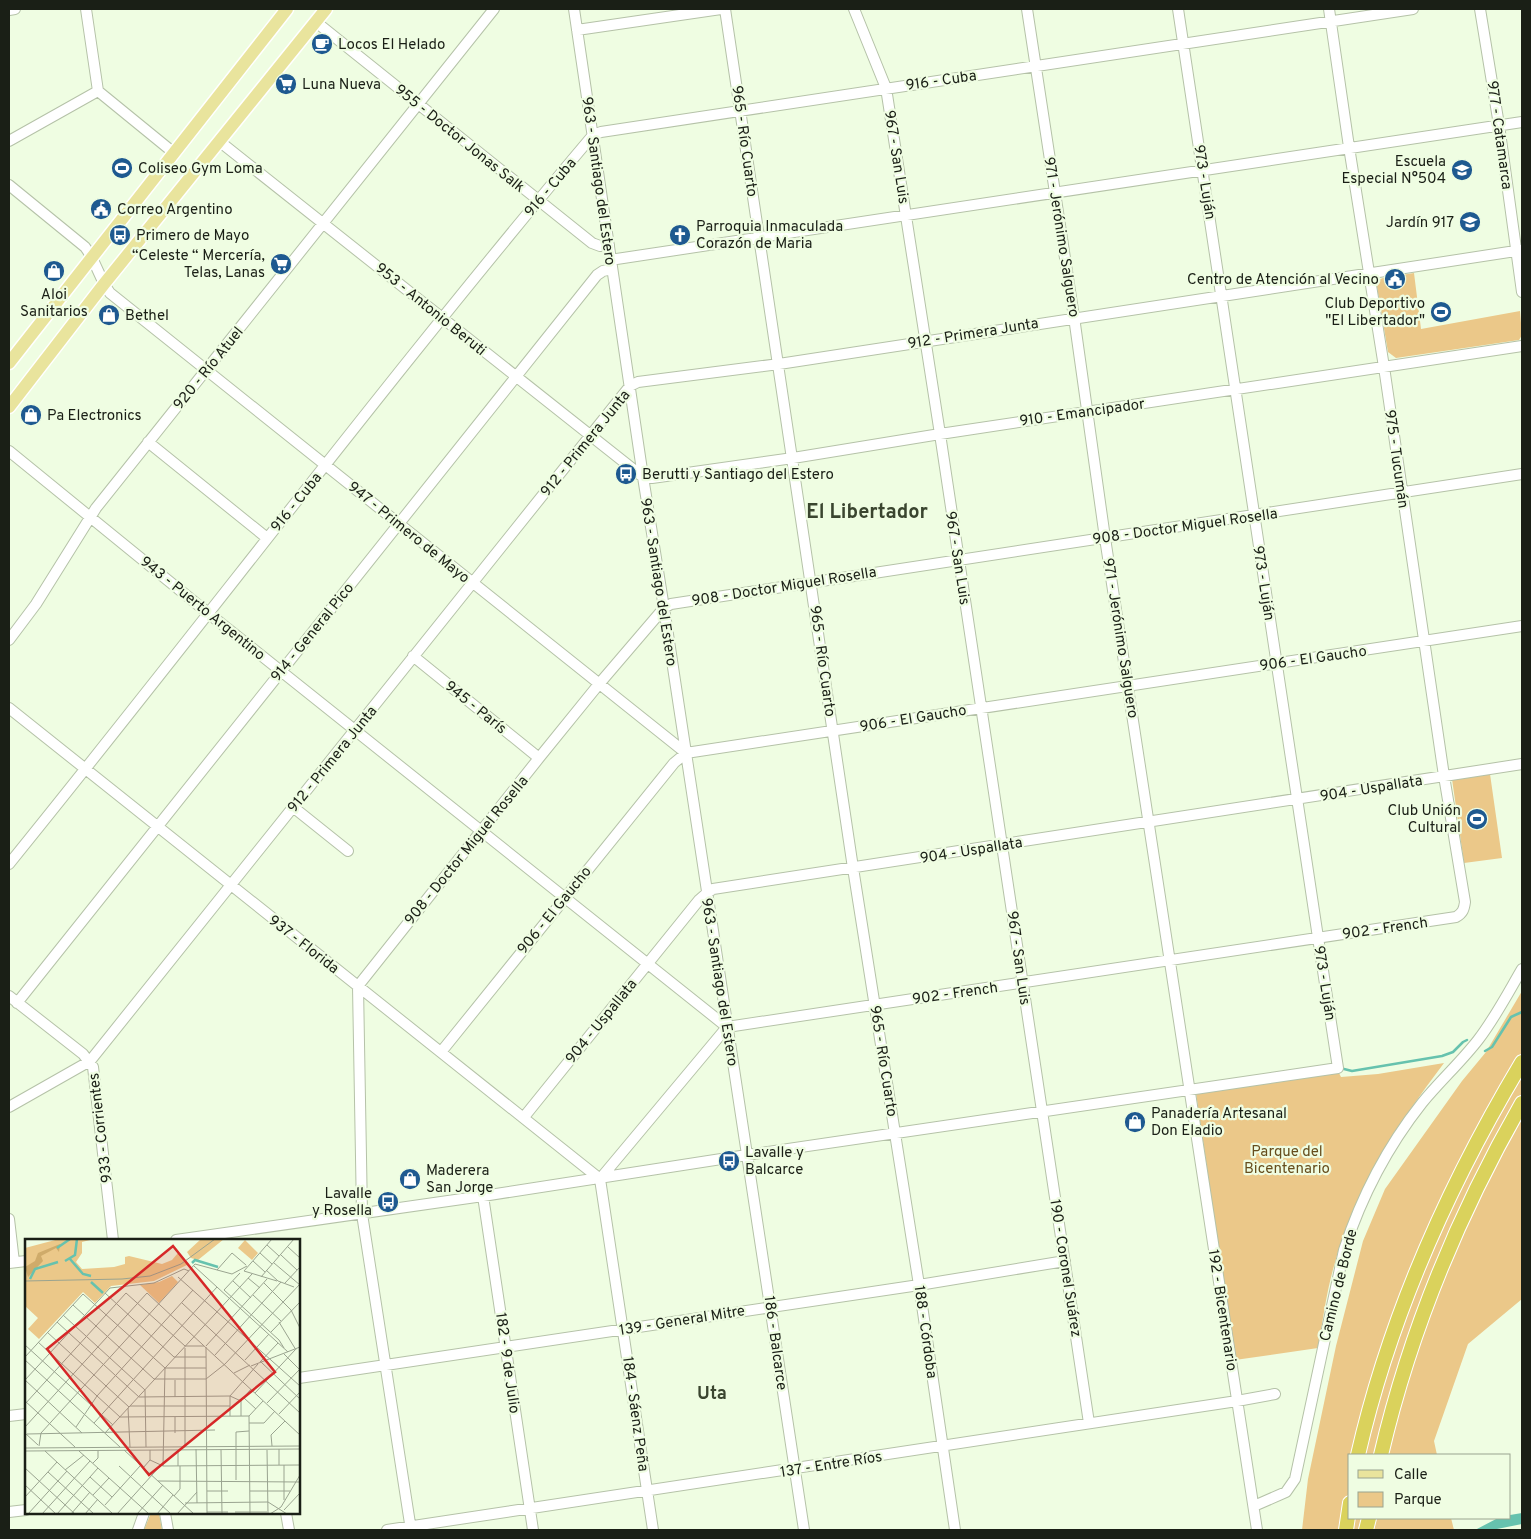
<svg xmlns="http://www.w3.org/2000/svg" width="1531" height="1539" viewBox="0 0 1531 1539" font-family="Overpass,sans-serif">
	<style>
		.green { fill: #ebc889 }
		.water { fill: #66c2ae }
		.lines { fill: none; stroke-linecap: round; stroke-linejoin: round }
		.stream { stroke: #66c2ae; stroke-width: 2.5 }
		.minor-casing { stroke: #b5c2a8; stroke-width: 12 }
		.major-casing { stroke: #fff; stroke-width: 15 }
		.highway-casing { stroke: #fff; stroke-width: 16 }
		.minor { stroke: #fff; stroke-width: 10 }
		.major { stroke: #e9e49d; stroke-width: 12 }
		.highway { stroke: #dad25c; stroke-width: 14 }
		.labels { text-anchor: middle; stroke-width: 4.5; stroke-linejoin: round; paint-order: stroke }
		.poi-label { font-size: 15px; fill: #1a1f16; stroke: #effde2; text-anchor: start }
		.street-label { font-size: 15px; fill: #1a1f16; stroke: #effde2 }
		.park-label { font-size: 15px; fill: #664d1c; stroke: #effde2 }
		.quarter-label { font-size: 18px; font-weight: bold; fill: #3a452f; stroke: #effde2 }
		.district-label { font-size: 20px; font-weight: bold; fill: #3a452f; stroke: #effde2 }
		.inset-river { fill: none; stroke: #66c2ae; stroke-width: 2.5 }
		.inset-road { fill: none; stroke: #9aa490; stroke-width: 1 }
		.view { fill: #d62828; fill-opacity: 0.15; stroke: #d62828; stroke-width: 2.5 }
		.inset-edge { fill: none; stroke: #1a1f16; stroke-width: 2.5 }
	</style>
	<rect width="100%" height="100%" fill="#effde2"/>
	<path class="green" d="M1414 273 1421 329 1520 311 1522 335 1519 340 1396 358 1388 352 1377 287 1378 280 1383 278Z
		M1490 774 1502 858 1464 863 1452 779Z
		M1522 991V1299L1468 1344 1434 1441 1437 1455H1350V1518H1451L1454 1530H1302L1308 1479 1336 1346 1363 1241 1385 1189 1462 1081 1486 1052Z
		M1444 1063C1396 1127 1355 1187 1334 1266 1326 1293 1323 1321 1318 1348L1235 1360 1196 1093 1338 1071 1341 1077 1378 1074Z
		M151 1513H159L162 1530H144Z"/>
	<path class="water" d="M1522 1513V1524L1492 1530H1475L1498 1518H1510V1515Z"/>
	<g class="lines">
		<path class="stream" d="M1485 1051 1492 1047 1511 1017 1522 1012
			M1344 1069 1352 1071 1442 1056 1453 1052 1463 1042 1467 1040"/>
		<g class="minor-casing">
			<path id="minor" d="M86 9 98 91 174 153
				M574 9 643 477 664 608 804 1530
				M725 9 853 868 919 1285 955 1530
				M854 9 886 88 940 434 1089 1423
				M1027 9 1074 317 1105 538 1257 1530
				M1480 9 1499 125 1522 292
				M9 10 15 9
				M316 22 592 243 600 246 609 245
				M577 30 721 9
				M9 141 98 91
				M219 141 643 477 652 478 793 458 940 434 1522 346
				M9 185 85 247C96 261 99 278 110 293L686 753
				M610 260 1522 122
				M148 442 267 538
				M9 451 208 613 727 1027
				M9 640 36 604 96 508 494 9
				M413 656 539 758
				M9 708 600 1179
				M293 807 348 851
				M9 864C205 622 392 373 593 135L601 132 1413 9
				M9 996 83 1054 93 1067 113 1240
				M17 1003 597 275 603 271 612 269
				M441 1052 674 763 686 753 1522 626
				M9 1107 90 1061 630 386 638 382 779 364 1522 250
				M524 1117 699 900 707 893 713 889 1522 764
				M600 1179 727 1027 1456 917C1463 913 1464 909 1465 902L1444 776 1384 367 1349 147 1329 9
				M600 1179 653 1530
				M483 1196 533 1530
				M9 1219 14 1262
				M176 1240 483 1196 747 1155 1338 1068C1283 715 1234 361 1178 9
				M9 1263 26 1261
				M299 1378 919 1285 1065 1261
				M9 1416 26 1414
				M1254 1506 1286 1492 1295 1479 1344 1250C1361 1198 1388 1146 1422 1103 1440 1081 1461 1062 1478 1040 1495 1018 1508 993 1522 969
				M9 1512 26 1510
				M165 1513 168 1530
				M286 1513 289 1530
				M138 1530 144 1513
				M387 1530 1237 1401 1275 1394
				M411 1530 362 1214 358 986 539 758 599 684 664 608 671 604 1522 474"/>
		</g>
		<g class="major-casing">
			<path id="major" d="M9 363 287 9
				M9 407 104 284 326 9"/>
		</g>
		<g class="highway-casing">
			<path id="highway" d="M1358 1455C1390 1315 1449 1184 1522 1062
				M1381 1455C1410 1331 1459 1213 1522 1103
				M1346 1530 1350 1503
				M1366 1530 1369 1518"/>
		</g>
		<use href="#minor" class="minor"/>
		<use href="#major" class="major"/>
		<use href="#highway" class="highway"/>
	</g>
	<defs>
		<g id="cafe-disc" transform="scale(1.125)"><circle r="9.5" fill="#1e5990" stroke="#effde2"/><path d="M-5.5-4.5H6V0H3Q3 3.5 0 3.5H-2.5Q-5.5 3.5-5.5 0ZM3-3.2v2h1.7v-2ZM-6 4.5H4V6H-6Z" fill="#fff"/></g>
		<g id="supermarket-disc" transform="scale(1.125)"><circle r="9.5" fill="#1e5990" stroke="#effde2"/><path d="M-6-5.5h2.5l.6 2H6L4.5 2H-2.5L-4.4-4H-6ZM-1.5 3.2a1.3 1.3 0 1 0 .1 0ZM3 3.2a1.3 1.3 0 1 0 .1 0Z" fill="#fff"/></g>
		<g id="stadium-disc" transform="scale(1.125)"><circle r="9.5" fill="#1e5990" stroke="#effde2"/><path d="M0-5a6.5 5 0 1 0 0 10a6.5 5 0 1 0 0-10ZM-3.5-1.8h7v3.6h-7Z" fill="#fff"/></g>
		<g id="school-disc" transform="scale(1.125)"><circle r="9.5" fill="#1e5990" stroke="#effde2"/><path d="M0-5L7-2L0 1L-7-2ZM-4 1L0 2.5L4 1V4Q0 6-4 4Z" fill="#fff"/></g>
		<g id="civic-disc" transform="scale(1.125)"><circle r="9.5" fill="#1e5990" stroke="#effde2"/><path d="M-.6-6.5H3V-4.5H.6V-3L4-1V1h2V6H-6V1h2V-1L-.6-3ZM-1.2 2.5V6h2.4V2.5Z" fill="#fff"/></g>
		<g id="bus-disc" transform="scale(1.125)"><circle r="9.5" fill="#1e5990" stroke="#effde2"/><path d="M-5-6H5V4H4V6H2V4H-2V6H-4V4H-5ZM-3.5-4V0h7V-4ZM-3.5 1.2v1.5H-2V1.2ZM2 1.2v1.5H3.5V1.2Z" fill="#fff"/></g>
		<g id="church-disc" transform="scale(1.125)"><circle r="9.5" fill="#1e5990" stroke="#effde2"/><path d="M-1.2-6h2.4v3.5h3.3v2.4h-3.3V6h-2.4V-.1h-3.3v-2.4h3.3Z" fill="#fff"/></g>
		<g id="shop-disc" transform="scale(1.125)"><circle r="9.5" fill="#1e5990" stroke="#effde2"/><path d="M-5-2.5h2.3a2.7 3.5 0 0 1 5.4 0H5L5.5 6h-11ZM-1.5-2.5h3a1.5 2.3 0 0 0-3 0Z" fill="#fff"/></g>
	</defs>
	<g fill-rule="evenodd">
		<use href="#cafe-disc" x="322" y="44"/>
		<use href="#supermarket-disc" x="286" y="84"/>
		<use href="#stadium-disc" x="122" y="168"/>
		<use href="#school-disc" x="1462" y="170"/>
		<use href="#civic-disc" x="101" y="209"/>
		<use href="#school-disc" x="1470" y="222"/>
		<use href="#bus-disc" x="120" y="235"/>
		<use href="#church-disc" x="680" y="235"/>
		<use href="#supermarket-disc" x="281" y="264"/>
		<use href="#shop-disc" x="54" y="271"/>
		<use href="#civic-disc" x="1395" y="279"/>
		<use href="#stadium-disc" x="1441" y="312"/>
		<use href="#shop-disc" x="109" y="315"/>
		<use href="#shop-disc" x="31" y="415"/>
		<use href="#bus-disc" x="626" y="474"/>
		<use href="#stadium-disc" x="1477" y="819"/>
		<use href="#shop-disc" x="1135" y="1122"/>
		<use href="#bus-disc" x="729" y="1161"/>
		<use href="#shop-disc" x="410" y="1179"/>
		<use href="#bus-disc" x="388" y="1202"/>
	</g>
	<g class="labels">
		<g class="poi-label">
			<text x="338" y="49">Locos El Helado</text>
			<text x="302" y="89">Luna Nueva</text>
			<text x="1446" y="166" text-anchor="end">Escuela<tspan x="1446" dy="17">Especial N°504</tspan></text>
			<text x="138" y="173">Coliseo Gym Loma</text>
			<text x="117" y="214">Correo Argentino</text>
			<text x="1454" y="227" text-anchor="end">Jardín 917</text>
			<text x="696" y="231">Parroquia Inmaculada<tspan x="696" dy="17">Corazón de Maria</tspan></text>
			<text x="136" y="240">Primero de Mayo</text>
			<text x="265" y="260" text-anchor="end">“Celeste “ Mercería,<tspan x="265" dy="17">Telas, Lanas</tspan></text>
			<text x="1379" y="284" text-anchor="end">Centro de Atención al Vecino</text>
			<text x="54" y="299" text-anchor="middle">Aloi<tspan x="54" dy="17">Sanitarios</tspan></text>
			<text x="1425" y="308" text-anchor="end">Club Deportivo<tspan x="1425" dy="17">"El Libertador"</tspan></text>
			<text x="125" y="320">Bethel</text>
			<text x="47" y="420">Pa Electronics</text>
			<text x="642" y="479">Berutti y Santiago del Estero</text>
			<text x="1461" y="815" text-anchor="end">Club Unión<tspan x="1461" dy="17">Cultural</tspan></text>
			<text x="1151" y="1118">Panadería Artesanal<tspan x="1151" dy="17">Don Eladio</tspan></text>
			<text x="745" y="1157">Lavalle y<tspan x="745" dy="17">Balcarce</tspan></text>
			<text x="426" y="1175">Maderera<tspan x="426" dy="17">San Jorge</tspan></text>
			<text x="372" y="1198" text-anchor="end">Lavalle<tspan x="372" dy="17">y Rosella</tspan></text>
		</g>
		<g class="street-label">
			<text transform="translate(941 80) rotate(-8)" y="5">916 - Cuba</text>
			<text transform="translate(1500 135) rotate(82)" y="5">977 - Catamarca</text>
			<text transform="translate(460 138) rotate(39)" y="5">955 - Doctor Jonas Salk</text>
			<text transform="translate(745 141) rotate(82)" y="5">965 - Río Cuarto</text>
			<text transform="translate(897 157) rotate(81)" y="5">967 - San Luis</text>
			<text transform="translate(599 181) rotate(82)" y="5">963 - Santiago del Estero</text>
			<text transform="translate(1205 182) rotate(81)" y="5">973 - Luján</text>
			<text transform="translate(550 187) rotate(-50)" y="5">916 - Cuba</text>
			<text transform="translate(1062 237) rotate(81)" y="5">971 - Jerónimo Salguero</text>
			<text transform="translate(431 309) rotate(39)" y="5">953 - Antonio Beruti</text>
			<text transform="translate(973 333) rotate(-9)" y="5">912 - Primera Junta</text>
			<text transform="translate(208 368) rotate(-51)" y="5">920 - Río Atuel</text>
			<text transform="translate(1082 412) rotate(-8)" y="5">910 - Emancipador</text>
			<text transform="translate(585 443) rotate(-51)" y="5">912 - Primera Junta</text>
			<text transform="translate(1397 459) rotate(82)" y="5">975 - Tucumán</text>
			<text transform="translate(296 502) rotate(-51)" y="5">916 - Cuba</text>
			<text transform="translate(1185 526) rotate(-8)" y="5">908 - Doctor Miguel Rosella</text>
			<text transform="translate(409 532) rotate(39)" y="5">947 - Primero de Mayo</text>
			<text transform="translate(958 558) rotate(81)" y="5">967 - San Luis</text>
			<text transform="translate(659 582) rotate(81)" y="5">963 - Santiago del Estero</text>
			<text transform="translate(1264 583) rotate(81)" y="5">973 - Luján</text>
			<text transform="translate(784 586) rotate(-9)" y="5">908 - Doctor Miguel Rosella</text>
			<text transform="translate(203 608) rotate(39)" y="5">943 - Puerto Argentino</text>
			<text transform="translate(312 632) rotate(-51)" y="5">914 - General Pico</text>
			<text transform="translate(1121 638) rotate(81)" y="5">971 - Jerónimo Salguero</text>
			<text transform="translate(1313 658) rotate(-8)" y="5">906 - El Gaucho</text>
			<text transform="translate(823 661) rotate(82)" y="5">965 - Río Cuarto</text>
			<text transform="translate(476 707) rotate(39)" y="5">945 - París</text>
			<text transform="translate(913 718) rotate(-9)" y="5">906 - El Gaucho</text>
			<text transform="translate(332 759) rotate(-51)" y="5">912 - Primera Junta</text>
			<text transform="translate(1371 788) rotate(-9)" y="5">904 - Uspallata</text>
			<text transform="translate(466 850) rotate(-51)" y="5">908 - Doctor Miguel Rosella</text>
			<text transform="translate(971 850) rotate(-9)" y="5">904 - Uspallata</text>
			<text transform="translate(554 910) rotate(-51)" y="5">906 - El Gaucho</text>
			<text transform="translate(1385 928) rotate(-8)" y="5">902 - French</text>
			<text transform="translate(304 944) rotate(38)" y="5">937 - Florida</text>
			<text transform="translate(1019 958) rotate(82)" y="5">967 - San Luis</text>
			<text transform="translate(720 982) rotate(81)" y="5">963 - Santiago del Estero</text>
			<text transform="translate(1325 983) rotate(81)" y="5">973 - Luján</text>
			<text transform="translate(955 993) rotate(-8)" y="5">902 - French</text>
			<text transform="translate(601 1021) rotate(-51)" y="5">904 - Uspallata</text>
			<text transform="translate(884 1061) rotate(81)" y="5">965 - Río Cuarto</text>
			<text transform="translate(100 1128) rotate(-97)" y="5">933 - Corrientes</text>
			<text transform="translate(1066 1268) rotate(81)" y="5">190 - Coronel Suárez</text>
			<text transform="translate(1338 1285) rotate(-76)" y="5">Camino de Borde</text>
			<text transform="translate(1223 1310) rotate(81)" y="5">192 - Bicentenario</text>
			<text transform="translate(682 1320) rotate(-9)" y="5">139 - General Mitre</text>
			<text transform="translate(926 1332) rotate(82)" y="5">188 - Córdoba</text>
			<text transform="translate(776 1343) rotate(82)" y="5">186 - Balcarce</text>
			<text transform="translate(508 1363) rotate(82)" y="5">182 - 9 de Julio</text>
			<text transform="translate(636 1414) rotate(82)" y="5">184 - Sáenz Peña</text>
			<text transform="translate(831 1464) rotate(-9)" y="5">137 - Entre Ríos</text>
		</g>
		<g class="park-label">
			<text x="1287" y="1156">Parque del<tspan x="1287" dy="17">Bicentenario</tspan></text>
		</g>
		<g class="quarter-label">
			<text x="712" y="1399">Uta</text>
		</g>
		<g class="district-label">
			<text x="867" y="518">El Libertador</text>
		</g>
	</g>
	<g transform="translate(25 1239)">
		<rect width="275" height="275" fill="#effde2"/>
		<path d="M34 0H69L57 3V14L51 23 57 30 89 28 100 25V18L104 17 137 25 147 21 153 14 164 25 129 42 86 47 70 64 58 53 14 100 3 90 13 79 0 67V9ZM176 0H199L173 21 166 19 162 13ZM220 1 233 14 227 21 213 9ZM147 37 153 43 134 64 115 46 134 43Z" fill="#ebc889"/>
		<path d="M35 5 34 13 31 9 16 17 18 22 3 38 0 28 10 22 13 14Z" fill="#cfab6a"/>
		<path class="inset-river" d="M32 9 45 0M45 20 58 35 66 37M40 22 50 16 52 0M167 24 170 21 193 28M5 40 10 30 33 23M66 43 78 54"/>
		<path class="inset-road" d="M247 0 219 32 252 42M242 6 254 17M263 8 275 19M235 14 247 25M256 16 272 31M228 22 240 33M249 24 275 46M169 27 263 113M192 31 207 14 221 26M241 31 253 42 269 48M215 34 199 51 254 101 259 109M153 38 275 147M236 38 269 0M223 39 235 49M0 42 97 40 125 37 156 25 190 0M208 42 226 59M239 44 266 71 275 89M260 44 275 28M80 54 149 118H181M228 56 256 82M157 64 275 174M48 66 129 140H181L200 125 275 45M38 76 120 151M32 83 114 158 205 157 216 162M254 83 271 111M22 93 104 168M246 93 275 63M13 103 95 178 224 177M0 106 88 186M181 107 242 40M181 108 182 275M160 109V208M259 115 275 131M190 116 256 43M0 118 58 55 140 129H181M0 121 95 208M220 121 244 95M235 123 253 104M236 123 275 160M226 127 275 108M209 134 225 126M0 141 85 49 129 44 159 30 164 32M0 141 57 194M150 141V158M120 151 121 208M230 154 270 111M219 159 231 170M0 162 50 208M242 164 275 130M0 165 101 54 160 107H179M105 167H205M103 169 105 208M254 175 275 153M205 177V157L233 125M216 177V162L226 150M150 178V194M69 184 192 48M224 184H239L250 172M0 188 122 54 275 196M51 188 72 157 168 51M0 194 13 206M80 194 227 35M2 195 190 191M14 207 16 194 170 25 207 35 222 27M247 207 246 196 260 182M0 209 275 207M171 210 172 264M254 210V226M99 211 169 275M153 211V227M196 211 197 275M242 211 243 275M0 212 275 210M20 212 88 275M54 212 124 275M125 221 138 227 275 226M68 224 73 219V211M259 226V261M94 227 146 275M138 227 140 129M0 229 50 275M118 229 125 221V211M40 231 59 216M23 233 69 275M65 238 87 258M211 241V193L224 192M133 242 275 243M0 246 31 275M182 252H203M225 252H265M68 256 84 239M149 257 155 250V227M0 258 32 223M160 264 243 263 262 275M80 266 115 227M259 271 275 254M182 273H203M210 273H242M3 275 42 232M17 275 65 222M32 275 73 229M46 275 65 253M60 275 73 260M92 275 136 226M112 275 138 246M132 275 148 256M152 275 172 253M225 275 224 177 238 162M245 275 256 268 275 236"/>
		<path class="view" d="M148 7 250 133 124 236 22 110Z"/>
		<rect width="275" height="275" class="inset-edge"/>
	</g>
	<rect width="1531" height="1539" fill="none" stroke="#1a1f16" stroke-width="20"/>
	<rect x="1348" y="1454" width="162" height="65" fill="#effde2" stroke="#9aa490"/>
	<rect x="1358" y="1470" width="25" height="8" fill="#e9e49d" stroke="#9aa490"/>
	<text x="1394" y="1479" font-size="15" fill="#1a1f16">Calle</text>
	<rect x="1358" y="1492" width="25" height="15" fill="#ebc889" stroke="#9aa490"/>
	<text x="1394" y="1504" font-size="15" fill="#1a1f16">Parque</text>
</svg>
